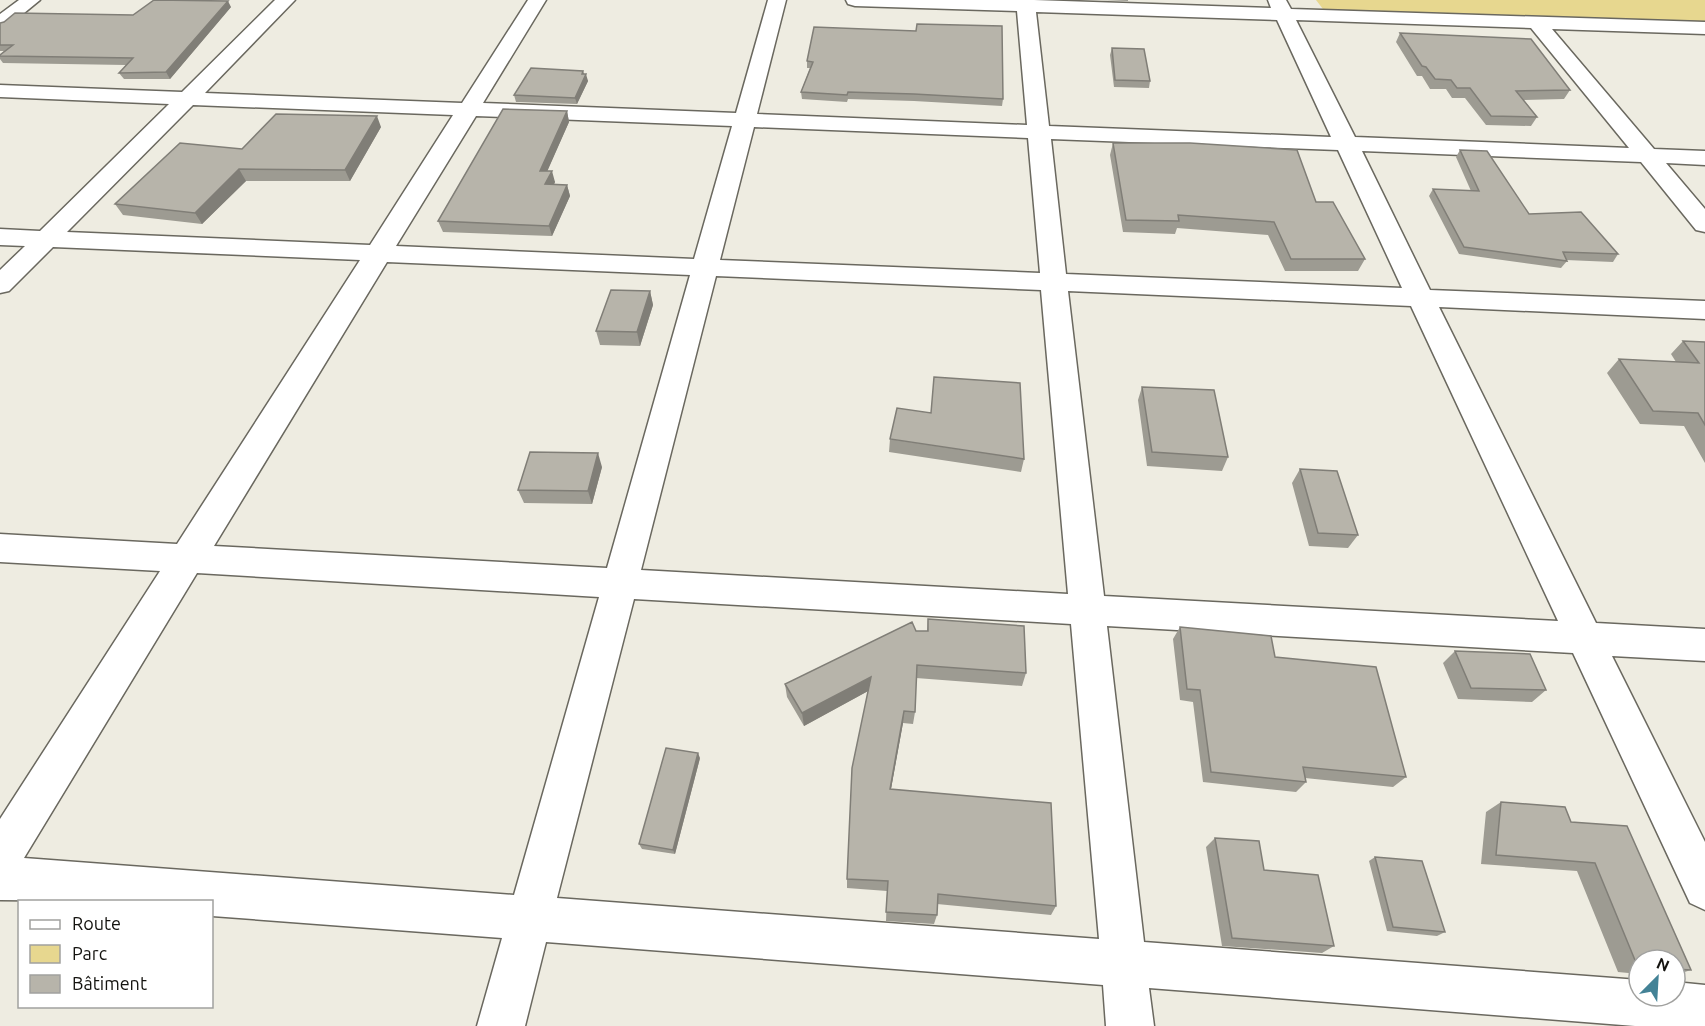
<svg xmlns="http://www.w3.org/2000/svg" width="1705" height="1026" viewBox="0 0 1705 1026" font-family="Ubuntu,sans-serif">
	<style>
		.green { fill: #e7d78f }
		.lines { fill: none; stroke-linecap: round; stroke-linejoin: round }
		.street-casing { stroke: #6a685f; stroke-width: 3 }
		.street { fill: #fff; fill-rule: evenodd }
		.wall { fill: #9d9b92 }
		.shaded-wall { fill: #807e77 }
		.building { fill: #b7b4aa; stroke: #807e77; stroke-width: 1.5 }
	</style>
	<rect width="100%" height="100%" fill="#eeece1"/>
	<path class="green" d="M1316 0H1705V24L1326 13Z"/>
	<g class="lines">
		<g class="street-casing">
			<path id="street" d="M19 0H40L7 27 0 29V14Z
				M275 0H295L205 93 462 103 528 0H546L483 103 736 113 768 0H786L757 114 1027 125 1017 11 855 6 848 4 846 0H1034L1271 8 1268 0H1286L1291 9 1705 22V34L1552 29 1654 149 1705 151V165L1666 163 1705 209V232L1696 230 1641 162 1362 151 1430 290 1705 301V319L1439 307 1596 623 1705 629V661L1612 656 1705 842V910L1690 903 1573 653 1107 626 1144 942 1639 980V996H1675V982L1705 985V1026H1635L1149 988 1154 1026H1106L1103 985 546 942 525 1026H477L502 938 212 916V902L0 900V819L160 571 0 562V534L177 544 360 260 53 247 9 291 0 293V270L25 246 0 245V229L40 231 169 104 0 97V85L182 92ZM1036 12 1277 20 1331 137 1049 126ZM1296 20 1531 28 1629 148 1355 137ZM193 105 453 115 370 245 67 232ZM476 116 732 126 694 259 396 246ZM754 127 1028 138 1040 273 720 260ZM1051 139 1338 150 1402 288 1066 274ZM387 262 690 275 607 568 214 546ZM716 276 1041 290 1068 594 641 570ZM1068 291 1411 306 1558 621 1104 596ZM197 573 599 597 514 895 24 858ZM634 599 1071 624 1099 939 557 898Z"/>
		</g>
		<use href="#street" class="street"/>
	</g>
	<path class="wall" d="M1101 0H1128V1Z
		M231 7 170 79H124L119 73 126 65 3 63 0 59V55L4 51H0V23L133 15Z
		M814 27 1003 99 1002 106 914 101 848 99 847 102 802 99 801 92 810 68H807V61Z
		M1400 33 1570 90 1564 99 1524 100 1537 117 1531 126 1486 125 1465 98H1452L1446 89H1430L1422 76H1417L1396 42Z
		M1112 48 1150 81 1149 88 1114 87 1110 55Z
		M584 74 588 81 577 104 516 102 514 95Z
		M567 111 569 122 547 171 555 182 554 185H567L570 196 552 236 443 232 438 221Z
		M381 127 350 181H246L202 224 123 215 115 204 242 149Z
		M1113 143 1316 202 1365 259 1358 271H1285L1268 235 1177 228 1175 234 1123 232 1110 155Z
		M1460 150 1529 214 1618 254 1613 262 1566 260 1567 261 1561 268 1459 254 1429 196 1433 189 1471 191 1456 157Z
		M650 291 653 305 640 346 600 345 596 331Z
		M1683 341 1705 342V463L1684 426 1640 424 1607 373 1619 359 1676 362 1671 354Z
		M1142 387 1228 457 1222 471 1147 466 1138 400Z
		M890 439 1024 459 1021 472 889 452Z
		M602 467 592 504 524 503 518 490Z
		M1300 469 1358 535 1348 548 1309 546 1292 483Z
		M928 619 1026 673 1022 686 916 678 915 712 913 724 903 723 891 789 1056 906 1051 915 937 904V915L934 924 886 921 887 891 847 888V879L868 691 804 726 787 697 785 684 916 631H927Z
		M1180 627 1275 657 1406 777 1393 787 1305 778 1306 782 1296 792 1203 782 1193 702 1180 700 1173 639Z
		M1455 651 1546 690 1532 702 1458 699 1443 663Z
		M700 758 675 854 642 849 639 844Z
		M1501 802 1571 822 1691 970 1675 975V960H1639V974L1618 972 1577 871 1481 864 1486 812Z
		M1215 838 1334 946 1322 953 1222 946 1206 847Z
		M1375 857 1445 932 1437 936 1387 931 1369 861Z"/>
	<path class="shaded-wall" d="M228 1 231 7 170 79 166 72Z
		M583 71 585 77 586 74 588 81 577 104 575 98Z
		M567 111 569 122 543 181 540 171Z
		M377 116 381 127 350 181 345 170Z
		M239 169 246 181 202 224 195 213Z
		M552 171 555 182 548 195 545 184Z
		M567 185 570 196 552 236 549 226Z
		M650 291 653 305 640 346 637 332Z
		M598 453 602 467 592 504 588 491Z
		M871 677 870 690 804 726 802 713Z
		M904 711 903 723 889 800 890 789Z
		M698 753 700 758 675 854 673 850Z"/>
	<path class="building" d="M154 0 228 1 166 72 119 73 133 58 0 56V55L13 45H0V23L4 22 15 13 133 15Z
		M917 24 1002 26 1003 99 914 94 848 92 847 95 801 92 813 62 807 61 814 27 916 31Z
		M1400 33 1531 39 1570 90 1516 91 1537 117 1491 116 1470 88H1457L1451 80 1435 79 1426 67 1422 66Z
		M1112 48 1144 49 1150 81 1115 80Z
		M531 68 583 71 582 74H586L575 98 514 95Z
		M503 109 567 111 540 171H552L545 184 567 185 549 226 438 221Z
		M276 114 377 116 345 170 239 169 195 213 115 204 180 143 242 149Z
		M1113 143H1190L1297 150 1316 202H1333L1365 259H1291L1274 222 1178 215 1179 221 1126 220Z
		M1460 150 1487 151 1529 214 1581 212 1618 254 1563 252 1567 261 1464 247 1433 189 1479 191Z
		M611 290 650 291 637 332 596 331Z
		M1683 341 1705 342V425L1698 413 1653 411 1619 359 1699 363Z
		M934 377 1020 383 1024 459 890 439 897 408 931 413Z
		M1142 387 1214 390 1228 457 1152 452Z
		M530 452 598 453 588 491 518 490Z
		M1300 469 1337 471 1358 535 1318 533Z
		M928 619 1024 626 1026 673 917 665 915 712 904 711 890 789 1051 803 1056 906 938 894 937 915 886 912 888 881 847 879 852 768 871 677 802 713 785 684 912 622 916 631H928Z
		M1180 627 1271 636 1275 657 1376 667 1406 777 1303 767 1306 782 1211 772 1200 690 1187 689Z
		M1455 651 1530 654 1546 690 1471 688Z
		M666 748 698 753 673 850 639 844Z
		M1501 802 1565 807 1571 822 1627 826 1691 970 1675 969V960H1639V965H1637L1595 863 1496 855Z
		M1215 838 1259 841 1264 870 1318 875 1334 946 1232 938Z
		M1375 857 1422 861 1445 932 1393 927Z"/>
	<rect x="18" y="900" width="195" height="108" fill="#ffffff" stroke="#a1a19f" stroke-width="1.5"/>
	<rect x="30" y="920" width="30" height="9" fill="#ffffff" stroke="#a1a19f" stroke-width="1.5"/>
	<text x="72" y="930" font-size="18" fill="#14130f">Route</text>
	<rect x="30" y="945" width="30" height="18" fill="#e7d78f" stroke="#a1a19f" stroke-width="1.5"/>
	<text x="72" y="960" font-size="18" fill="#14130f">Parc</text>
	<rect x="30" y="975" width="30" height="18" fill="#b7b4aa" stroke="#a1a19f" stroke-width="1.5"/>
	<text x="72" y="990" font-size="18" fill="#14130f">Bâtiment</text>
	<g transform="translate(1657 978) rotate(24)"><circle r="28" fill="#ffffff" stroke="#a1a19f" stroke-width="1.5"/>
	<path d="M0-4.5L10 22L0 15L-10 22Z" fill="#438296"/>
	<text y="-9" font-size="16" font-weight="bold" text-anchor="middle" fill="#14130f">N</text>
	</g>
</svg>
